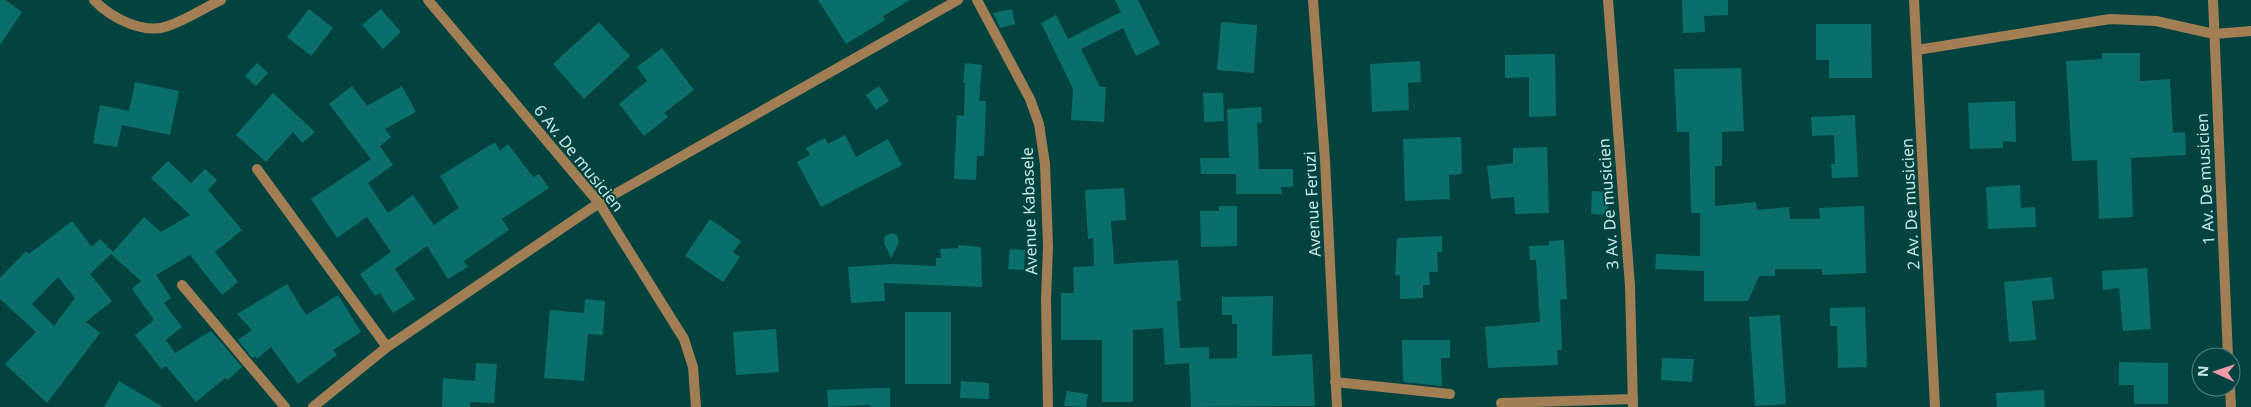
<svg xmlns="http://www.w3.org/2000/svg" width="2251" height="407" viewBox="0 0 2251 407" font-family="'Noto Sans',sans-serif">
	<style>
		.building { fill: #0a6e6a; fill-rule: evenodd }
		.lines { fill: none; stroke-linecap: round; stroke-linejoin: round }
		.minor { stroke: #a27e54; stroke-width: 10 }
		.labels { text-anchor: middle; stroke-width: 4; stroke-linejoin: round; paint-order: stroke }
		.street-label { font-size: 16px; fill: #c6e8e5; stroke: #024340 }
	</style>
	<rect width="100%" height="100%" fill="#024340"/>
	<path class="building" d="M0 0H5L22 12 0 45Z
		M818 0H910L883 16 885 20 846 44Z
		M1115 0H1138L1160 44 1136 56 1123 28 1081 49 1100 87H1106L1104 122 1071 120 1073 89 1041 23 1056 15 1068 39 1121 12Z
		M1682 0H1728V15L1704 16 1705 32 1683 33Z
		M309 9 333 28 311 56 287 37Z
		M381 9 401 32 383 49 362 25Z
		M1012 9 1015 24 1000 28 993 13Z
		M599 22 630 56 584 99 553 64Z
		M1221 22 1257 25 1254 73 1217 70Z
		M1816 24H1871L1872 78H1829V60H1816Z
		M662 48 694 90 664 113 668 117 644 136 619 104 647 81 637 67Z
		M2102 53H2140V81L2170 79 2173 133 2185 132 2186 155 2131 158 2133 217 2099 219 2097 160 2072 161 2066 61 2102 59Z
		M1555 54 1556 116 1529 117V77L1505 78V55Z
		M1420 61 1421 82 1408 83 1409 110 1372 112 1370 64Z
		M257 63 268 73 256 86 245 76Z
		M965 63 982 65 979 101H986L984 156H977L976 180 954 179 957 115 964 116 965 83H963Z
		M1741 68 1744 131 1722 132V166H1715V206L1756 202 1757 210 1789 207 1790 219H1820L1819 208 1864 206 1866 273 1822 275V269H1775V276H1759L1748 301H1704V271L1655 269 1656 254 1700 256V213H1691L1689 132H1677L1674 69Z
		M135 82 179 91 170 135 122 125 117 147 93 143 100 105 129 111Z
		M352 86 367 106 402 86 416 112 385 129 391 137 380 146 393 165 368 183 388 213 413 195 434 225 459 208 440 176 495 142 500 151 508 144 533 177 539 174 549 188 502 219 509 230 464 261 468 267 448 279 427 246 395 269 415 299 393 313 380 293 375 296 360 274 391 252 367 217 337 238 311 199 371 159 329 104Z
		M879 86 889 101 876 110 866 95Z
		M273 93 315 132 302 143 293 132 266 162 236 135Z
		M1203 93H1223L1224 121 1204 122Z
		M2015 101 2016 142 2003 141V148L1970 149 1968 103Z
		M1261 107 1262 123H1257L1259 169H1293V187H1281L1282 194H1236V174H1201L1200 158H1229L1227 109Z
		M1855 115 1858 177 1832 178 1831 164H1835L1834 135 1812 136 1811 117Z
		M845 135 856 157 888 139 902 165 821 207 797 162 810 155 806 148 825 138 828 144Z
		M1461 137 1462 174 1449 175 1450 199 1405 201 1403 139Z
		M1547 147 1549 213 1515 214 1514 197 1491 199 1487 166 1513 163V148Z
		M168 161 191 183 205 169 217 180 208 190 242 230 215 252 238 282 222 295 190 255 156 275 171 298 164 303 182 327 166 340 175 353 211 331 242 367 228 380 225 378 196 402 166 366 161 369 135 335 154 320 132 289 141 281 111 254 144 217 161 232 190 215 151 178Z
		M2020 185 2021 208 2035 207 2036 227 1988 229 1986 187Z
		M1124 188 1126 220 1111 221 1114 264 1178 260 1181 301H1177L1180 348 1209 347V359L1237 358V324H1232V315H1222V297L1273 296 1272 356 1312 354 1315 406 1191 407 1189 363 1165 365 1163 328 1133 330V402H1102V340H1061V293H1074L1073 267 1094 266 1093 238 1088 239 1085 190Z
		M1592 191 1609 192 1608 215 1591 214Z
		M1219 206H1237V246L1201 247 1200 211H1219Z
		M710 219 741 241 733 252 740 257 723 282 685 256Z
		M72 221 92 247 100 239 113 252 90 274 112 301 86 322 100 333 47 403 5 364 36 332 0 299V278L26 251 29 254ZM58 277 75 298 54 326 32 304Z
		M891 233 897 235 899 242 891 258 884 243 885 236Z
		M1442 236V252H1437L1438 272H1429L1430 285H1423V298L1400 299V275H1395L1397 238Z
		M1564 240 1567 299 1560 300 1562 350H1557L1558 365 1488 368 1485 327 1540 322 1536 260H1530L1529 246 1549 245V241Z
		M958 245 981 247 982 287 884 283 885 301 851 303 848 267 893 264 936 266V258H941L940 249 958 248Z
		M1010 249 1025 250 1024 270 1008 269Z
		M2147 268 2151 329 2123 331 2119 288 2103 290 2102 271Z
		M2052 277 2054 299 2032 301 2036 340 2009 342 2004 282Z
		M287 284 306 315 338 295 361 332 333 350 337 355 298 384 271 347 257 359 255 356 252 358 238 340 252 330 237 314Z
		M585 299 605 301 603 335 588 334 584 381 544 378 550 310 584 313Z
		M1865 307 1867 367 1838 368 1837 326H1830V308Z
		M905 312H951V384H905Z
		M1780 315 1786 404 1755 406 1749 317Z
		M776 329 779 372 736 375 733 332Z
		M1402 340H1450V358H1441L1442 386 1403 382Z
		M1662 358 1694 359 1692 382 1661 380Z
		M2119 362 2168 363V404H2134V385H2119Z
		M476 363 497 364 494 403 470 402V407H442L443 378 475 381Z
		M119 381 163 407H104Z
		M961 381 989 383V399L960 398Z
		M875 388H890V407H870V405L828 407 827 390Z
		M2044 390 2045 407H1997L1996 393Z
		M1067 391 1088 394 1086 407 1064 406Z"/>
	<g class="lines">
		<path class="minor" d="M94 0C111 18 144 35 168 26 186 20 204 8 221 0
			M428 0 599 203 684 339 693 367 696 407
			M977 0 1030 99 1039 124 1045 164 1048 246 1046 300 1048 407
			M1313 0 1325 160 1337 407
			M1608 0 1630 286 1633 407
			M1914 0 1935 407
			M2213 0 2228 357
			M1917 50 2110 19 2156 21 2214 34 2251 31
			M257 169 387 347
			M182 285 285 407
			M1335 382 1450 394
			M2230 387 2231 407
			M1501 403 1633 399
			M313 407 387 347 599 203 958 0"/>
	</g>
	<g class="labels">
		<g class="street-label">
			<text transform="translate(579 158) rotate(51)" y="6">6 Av. De musicien</text>
			<text transform="translate(2205 179) rotate(-93)" y="6">1 Av. De musicien</text>
			<text transform="translate(1312 204) rotate(-93)" y="6">Avenue Feruzi</text>
			<text transform="translate(1608 204) rotate(-94)" y="6">3 Av. De musicien</text>
			<text transform="translate(1910 204) rotate(-93)" y="6">2 Av. De musicien</text>
			<text transform="translate(1029 211) rotate(-92)" y="6">Avenue Kabasele</text>
		</g>
	</g>
	<g transform="translate(2216 372) rotate(273)"><circle r="24" fill="#024340" stroke="#508582"/>
	<path d="M0-4L9 19L0 12L-9 19Z" fill="#f39aa8"/>
	<text y="-8" font-size="14" font-weight="bold" text-anchor="middle" fill="#c6e8e5">N</text>
	</g>
</svg>
